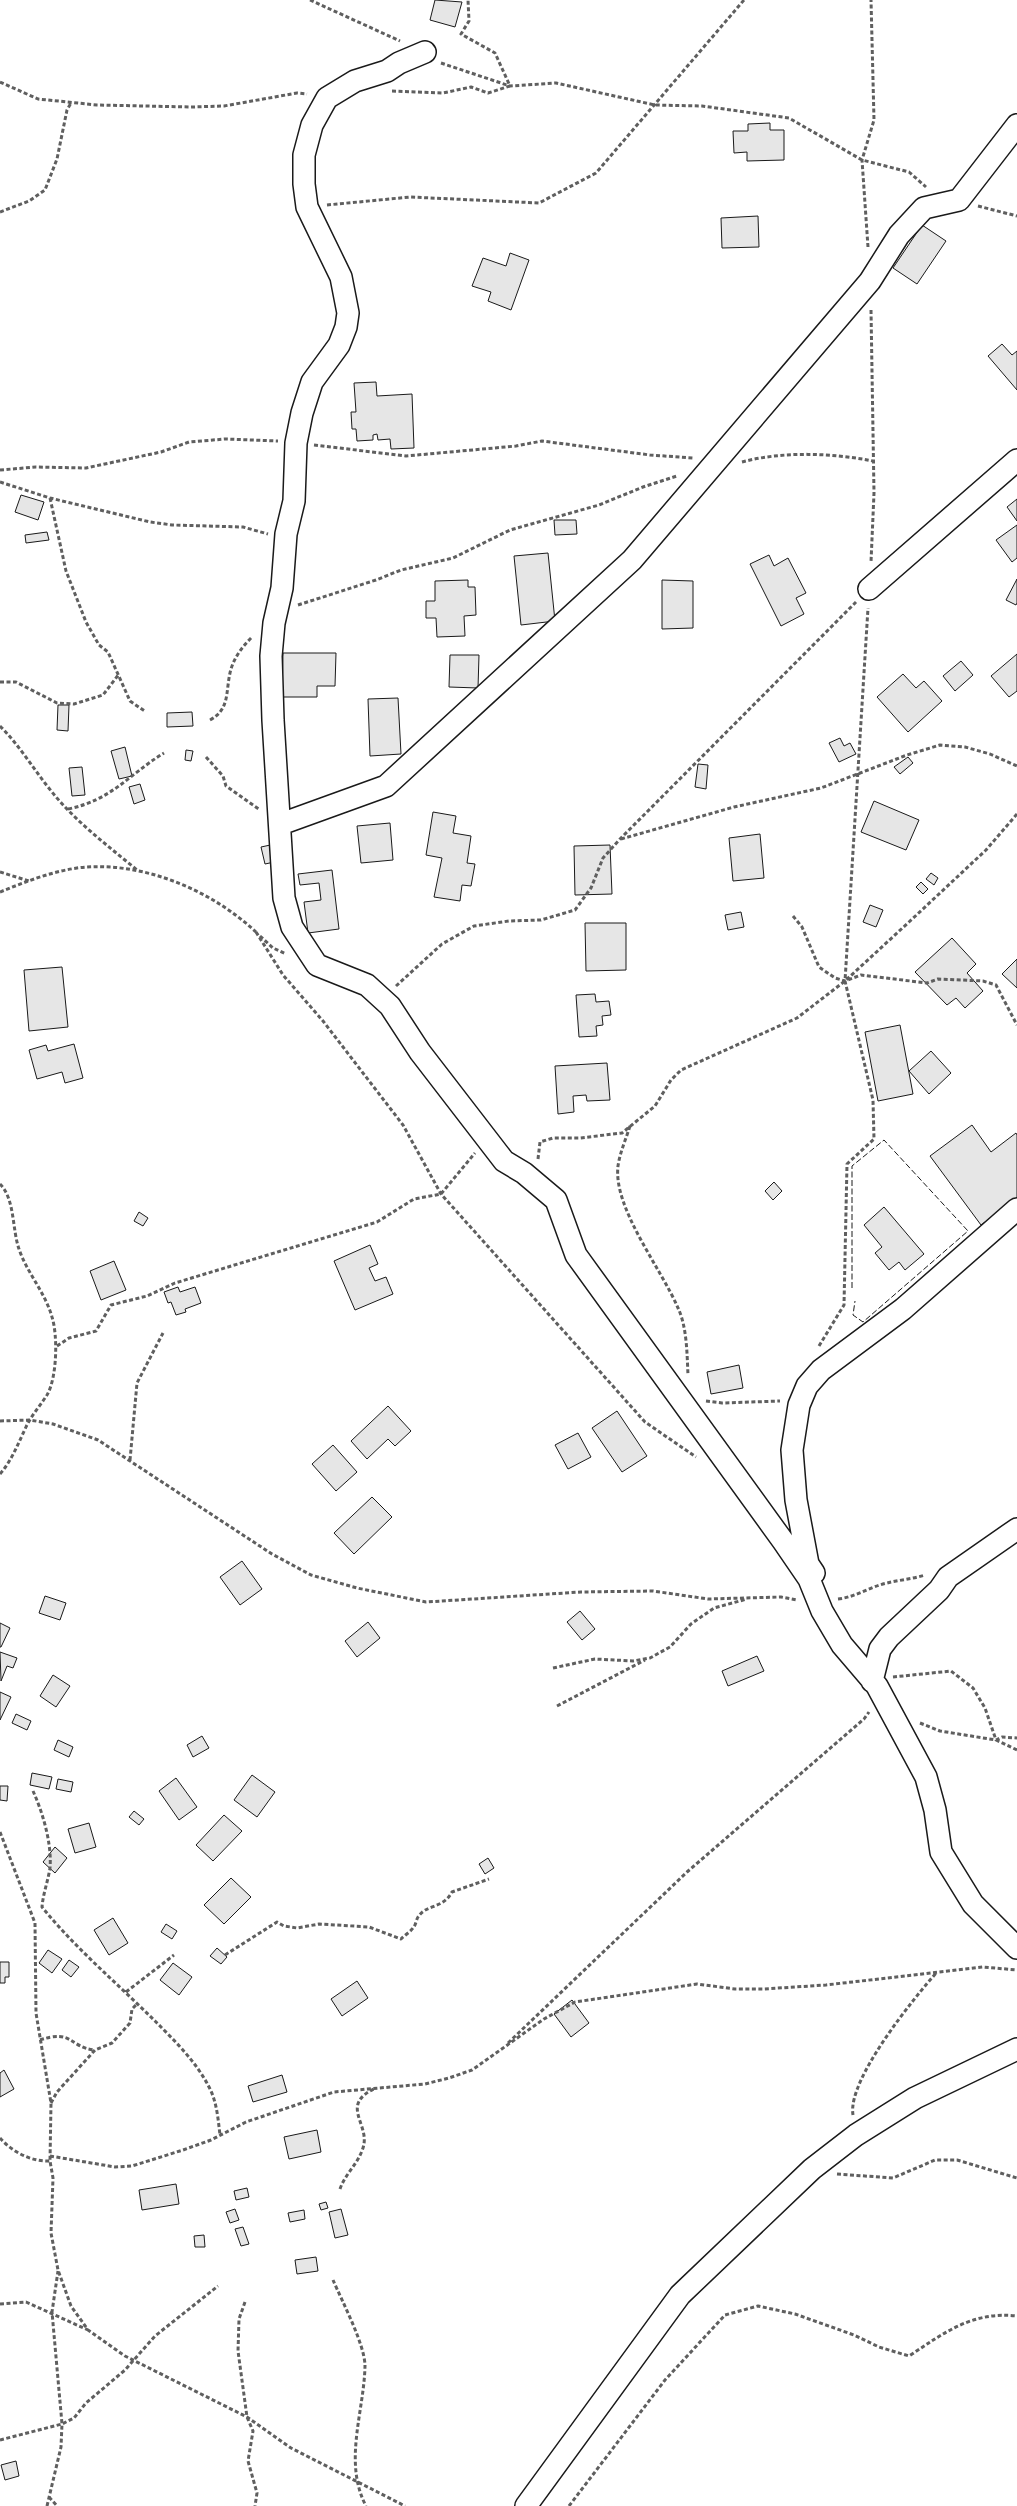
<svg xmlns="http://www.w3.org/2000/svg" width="1017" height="2506" viewBox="0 0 1017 2506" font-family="Spectral,serif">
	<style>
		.building { fill: #e6e6e6; stroke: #1a1a1a }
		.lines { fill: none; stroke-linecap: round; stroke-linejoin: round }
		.minor-casing { stroke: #1a1a1a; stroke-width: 24 }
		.path { stroke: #5f5f5f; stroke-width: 3; stroke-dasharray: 4 2.5; stroke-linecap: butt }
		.minor { stroke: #fff; stroke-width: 21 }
		.fence { stroke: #1a1a1a; stroke-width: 1; stroke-dasharray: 6 2.5; stroke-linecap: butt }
	</style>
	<rect width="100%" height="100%" fill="#fff"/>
	<path class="building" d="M435 0 462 2 455 27 430 20Z
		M770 123V130H784V160L747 161V152L734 153 733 131H748V124Z
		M758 216 759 247 722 248 721 218Z
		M922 225 946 241 917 284 893 268Z
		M510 253 529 260 511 310 488 301 491 292 472 286 483 258 506 266Z
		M1002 344 1012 355 1017 351V390L988 356Z
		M376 382 377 396 412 394 414 448 391 449 390 439 378 440 377 434 373 435V440L357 441 356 429H352L351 412H356L354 383Z
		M21 495 44 502 38 520 15 512Z
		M1017 499V521L1007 507Z
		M554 520H576L577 534 555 535Z
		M1017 525V558L1012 562 996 540Z
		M47 532 49 540 26 543 25 535Z
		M548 553 555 621 521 625 514 556Z
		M769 555 774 566 788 558 806 593 796 598 804 614 781 626 750 564Z
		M1017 579V603L1016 605 1006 600Z
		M468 580V587H475L476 615 464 616 465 636 437 637 436 618H426V601H435V581Z
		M662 580 693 581V628L662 629Z
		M283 653H336L335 686H317V697H282Z
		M1017 654V691L1009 697 991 676Z
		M450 655H479L478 688 449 687Z
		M961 661 973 675 955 691 943 676Z
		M903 674 916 688 924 681 942 701 908 732 877 697Z
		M398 698 401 754 370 756 368 699Z
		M58 705H69L68 731 57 730Z
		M192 712 193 726 167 727V713Z
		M840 738 844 746 850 743 856 754 839 762 829 743Z
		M125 747 132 776 119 779 111 751Z
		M186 750 193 751 191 761 185 760Z
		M908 757 913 763 900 774 894 767Z
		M698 764 708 765 706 789 695 787Z
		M82 767 85 795 72 796 69 768Z
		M140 784 145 800 134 804 129 787Z
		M874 801 919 820 906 850 861 832Z
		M433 812 456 816 453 833 471 836 467 863 475 864 471 886 462 885 460 901 434 897 442 858 426 855Z
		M390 823 393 860 361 863 357 826Z
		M760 834 764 878 733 881 729 838Z
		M275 844 279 861 265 864 261 847Z
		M610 845 612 894 575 895 574 846Z
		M332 870 339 929 308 933 304 902 321 900 319 883 300 885 298 874Z
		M931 873 938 878 934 885 926 879Z
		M921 882 928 889 923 894 916 887Z
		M870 905 883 910 876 927 863 922Z
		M741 912 744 927 728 930 725 915Z
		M585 923H626V970L586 971Z
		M952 938 976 964 967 973 983 991 965 1008 956 998 947 1005 915 972Z
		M1017 959V988L1002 974Z
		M62 967 68 1027 29 1031 24 970Z
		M595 994 596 1002 609 1001 611 1015 602 1016 603 1025 596 1026 597 1036 579 1037 576 995Z
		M900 1025 913 1094 878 1101 865 1032Z
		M74 1044 83 1078 65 1083 62 1072 37 1079 29 1050 46 1045 48 1051Z
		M931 1051 951 1073 929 1094 909 1071Z
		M607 1063 610 1100 587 1101 586 1095 573 1096 574 1112 558 1114 555 1066Z
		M972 1125 991 1152 1016 1133 1017 1135V1198L981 1225 930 1156Z
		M774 1182 782 1191 773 1200 765 1191Z
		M884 1207 924 1254 905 1270 899 1262 889 1270 875 1253 882 1247 864 1225Z
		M139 1212 148 1218 143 1226 134 1221Z
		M370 1245 378 1264 369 1268 375 1281 386 1277 393 1294 355 1310 334 1261Z
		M114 1261 126 1290 101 1300 90 1271Z
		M178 1287 180 1292 195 1287 201 1303 185 1309 186 1312 176 1315 171 1302 168 1303 164 1292Z
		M739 1365 743 1388 711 1394 707 1372Z
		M388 1406 411 1431 395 1446 388 1439 367 1459 351 1441Z
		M617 1411 647 1456 622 1472 592 1428Z
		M578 1433 591 1457 568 1469 555 1445Z
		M333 1445 357 1472 336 1491 312 1464Z
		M372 1497 392 1517 354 1554 334 1533Z
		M242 1561 262 1589 240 1605 220 1577Z
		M45 1596 66 1603 60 1620 39 1613Z
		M580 1611 595 1629 582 1640 567 1622Z
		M368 1622 380 1638 357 1657 345 1641Z
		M0 1623 10 1628 1 1647H0Z
		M0 1652 17 1658 13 1668 7 1666 1 1681Z
		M757 1656 764 1671 728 1686 722 1671Z
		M53 1675 70 1686 56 1707 40 1696Z
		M0 1692 11 1697 0 1720Z
		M16 1714 31 1721 27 1730 12 1723Z
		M202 1736 209 1748 193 1757 187 1745Z
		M58 1740 73 1747 69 1757 54 1750Z
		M32 1773 52 1777 49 1789 30 1785Z
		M252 1775 275 1792 257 1817 234 1800Z
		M176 1778 197 1807 179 1820 159 1791Z
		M58 1779 73 1782 71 1792 56 1789Z
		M0 1786H8L7 1801 0 1800Z
		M134 1811 144 1819 139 1825 129 1817Z
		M224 1815 242 1831 213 1861 196 1845Z
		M89 1823 96 1847 75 1853 68 1829Z
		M55 1847 67 1858 55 1873 43 1862Z
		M488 1858 494 1868 485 1874 479 1864Z
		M231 1878 251 1897 224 1924 204 1905Z
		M113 1918 128 1943 109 1955 94 1930Z
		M166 1924 177 1931 172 1939 161 1932Z
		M217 1948 227 1957 221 1964 210 1956Z
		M48 1950 62 1959 52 1973 39 1963Z
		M69 1960 79 1967 71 1977 62 1970Z
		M0 1962H9V1977H5V1983H0Z
		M173 1963 192 1977 179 1995 160 1980Z
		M357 1981 368 1998 342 2016 331 1999Z
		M572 2000 589 2023 571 2037 554 2014Z
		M4 2070 14 2089 0 2097V2073Z
		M282 2075 287 2092 253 2102 248 2086Z
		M317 2130 321 2152 289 2159 284 2137Z
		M176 2184 179 2204 142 2210 139 2190Z
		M247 2188 249 2197 236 2200 234 2191Z
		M326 2202 328 2208 321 2210 319 2204Z
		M235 2209 239 2220 230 2223 226 2212Z
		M341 2209 348 2235 335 2238 329 2212Z
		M304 2210 305 2219 290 2222 288 2213Z
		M243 2227 249 2244 241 2246 235 2229Z
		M204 2235 205 2247H195L194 2236Z
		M316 2257 318 2271 297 2274 295 2260Z
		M16 2461 19 2476 5 2480 1 2465Z"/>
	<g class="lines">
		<g class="minor-casing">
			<path id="minor" d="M425 52 399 63 387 71 355 81 327 98 312 125 304 155V184L307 207 341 277 348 313 346 327 339 345 312 382 302 413 296 443 294 501 286 534 282 588 274 623 271 656 273 720 284 898 292 927 317 965 367 985 390 1006 420 1052 504 1161 524 1173 556 1200 576 1255 783 1541 809 1579 822 1611 842 1645 877 1686 926 1777 935 1810 941 1852 973 1904 1017 1948
				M869 589 1017 460
				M281 824 386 786 632 560 870 281 899 235 924 208 959 200 1017 125
				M814 1573 808 1564 796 1500 792 1450 799 1405 807 1386 821 1370 903 1309 1017 1209
				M872 1681 880 1649 889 1637 939 1590 948 1577 1017 1529
				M526 2506 680 2295 812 2169 856 2135 915 2098 1017 2049"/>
		</g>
		<path class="path" d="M310 0 400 41
			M441 63 510 86 556 83 655 105 702 106 789 118 862 160 909 172 926 187
			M0 82 38 99 97 105 191 107 224 106 297 93 307 94
			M392 91 443 93 471 87 488 93 510 86 495 53 461 34 469 21 468 0
			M327 205 410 197 539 203 596 173 744 0
			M978 206 1017 216
			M0 212 29 201 45 190 57 159 67 110 71 103
			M868 247 862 160 874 120 871 0
			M871 310 874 493 871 562
			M314 445 406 456 516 446 542 441 650 455 693 458
			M742 462C783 451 832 453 873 461
			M0 470 36 467 86 468 161 452 189 442 225 439 278 441
			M0 482 50 498 150 522 172 525 243 527 268 534
			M50 498 66 571 86 622 99 645 108 652 130 701 146 712
			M298 605 376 580 401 570 453 558 510 530 599 505 643 487 677 476
			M0 682H16L57 703 74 704 103 695 119 674
			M210 720C231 709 225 690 231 669 235 656 243 646 252 637
			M0 726C20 746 34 770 52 792 76 822 107 845 137 870
			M206 757 223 776 226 786 260 810
			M68 809C112 800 128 775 164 753
			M621 839 734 807 821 788 907 755 940 745 965 747 990 754 1017 766
			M0 872 29 881
			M0 892C25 882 50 872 77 868 140 860 210 889 256 932
			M793 916 802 927 819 967 835 978 845 981 861 975 927 983 938 979 983 981 996 985 1017 1025
			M256 932 283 975 323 1021 403 1125 441 1194 645 1422 696 1457
			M260 936 273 948 286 954
			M396 986 442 944 474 926 509 921 541 920 575 910 591 888 603 858 620 839 856 602
			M630 1126C626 1139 620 1152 618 1166 613 1208 661 1268 678 1308 687 1327 687 1354 688 1375
			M538 1159 540 1142 553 1138H580L622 1133 655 1106 671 1080 681 1070 797 1018 845 981 909 922 986 850 1017 814
			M0 1184C15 1199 12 1229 19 1249 27 1273 45 1292 52 1317 58 1336 57 1378 47 1395 40 1406 31 1416 26 1427 18 1444 12 1460 0 1474
			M57 1346 69 1338 96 1331 111 1305 147 1296 175 1283 377 1222 414 1199 441 1194 475 1153
			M819 1346 844 1305 847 1164 874 1139 873 1100 845 981 868 608
			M706 1401 722 1403 780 1401
			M0 1421 30 1420 53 1424 98 1440 272 1554 311 1575 357 1588 426 1602 581 1592 653 1591 708 1599 781 1597 797 1600
			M130 1460 137 1383 163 1333
			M838 1599C856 1597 869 1587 887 1583 899 1580 912 1579 925 1575
			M553 1668 595 1659 633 1661 650 1658 670 1647 691 1624 714 1608 747 1599
			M893 1677 951 1671 973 1688 985 1708 996 1740 1017 1750
			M557 1706 645 1660
			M920 1723 940 1731 996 1740 1002 1737 1017 1738
			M33 1791C43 1813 52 1844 50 1868 48 1881 43 1894 42 1907 76 1949 118 1984 156 2022 175 2041 197 2063 209 2087 217 2102 218 2119 220 2135
			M0 1832 35 1923 36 2013 51 2103 50 2161 53 2178 51 2233 58 2270 71 2306 88 2330 125 2356 247 2417 291 2448 405 2506
			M225 1955 277 1922 284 1926 297 1928 319 1924 369 1927 401 1939C405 1935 410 1932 413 1928 416 1925 416 1920 418 1917 426 1904 443 1909 452 1892L489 1879
			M126 1992 174 1955
			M40 2040C73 2029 69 2047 94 2050
			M508 2043 687 1872 864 1719 869 1712
			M51 2103 57 2092 95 2050 112 2043 130 2023 132 2009 137 2004
			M853 2115C847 2080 914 1998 937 1972
			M0 2138C12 2152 32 2162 50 2161
			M50 2156 115 2167 132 2166 183 2150 211 2140 246 2122 334 2092 425 2084 449 2078 472 2070 544 2019 575 2002 697 1984 735 1989H764L826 1985 983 1967 1017 1970
			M837 2174 893 2178 935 2160H957L1017 2178
			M340 2189C345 2174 358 2164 363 2148 371 2124 338 2105 376 2088
			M333 2280C342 2301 365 2345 365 2366 364 2412 343 2462 366 2506
			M245 2302 239 2319 238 2351 247 2417 253 2431 248 2461 257 2493 255 2506
			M0 2304 26 2302 88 2330
			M0 2440 62 2424 74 2418 86 2403 125 2370 155 2336 218 2286
			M49 2497 57 2506
			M47 2506 61 2447 62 2424 52 2312 58 2271
			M569 2506 665 2380 725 2315 758 2306 795 2314 854 2335 879 2347 909 2356C944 2333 972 2311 1017 2316"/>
		<use href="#minor" class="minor"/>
		<path class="fence" d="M852 1288V1166L884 1140 968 1231 863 1322 853 1315 855 1301"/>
	</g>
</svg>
